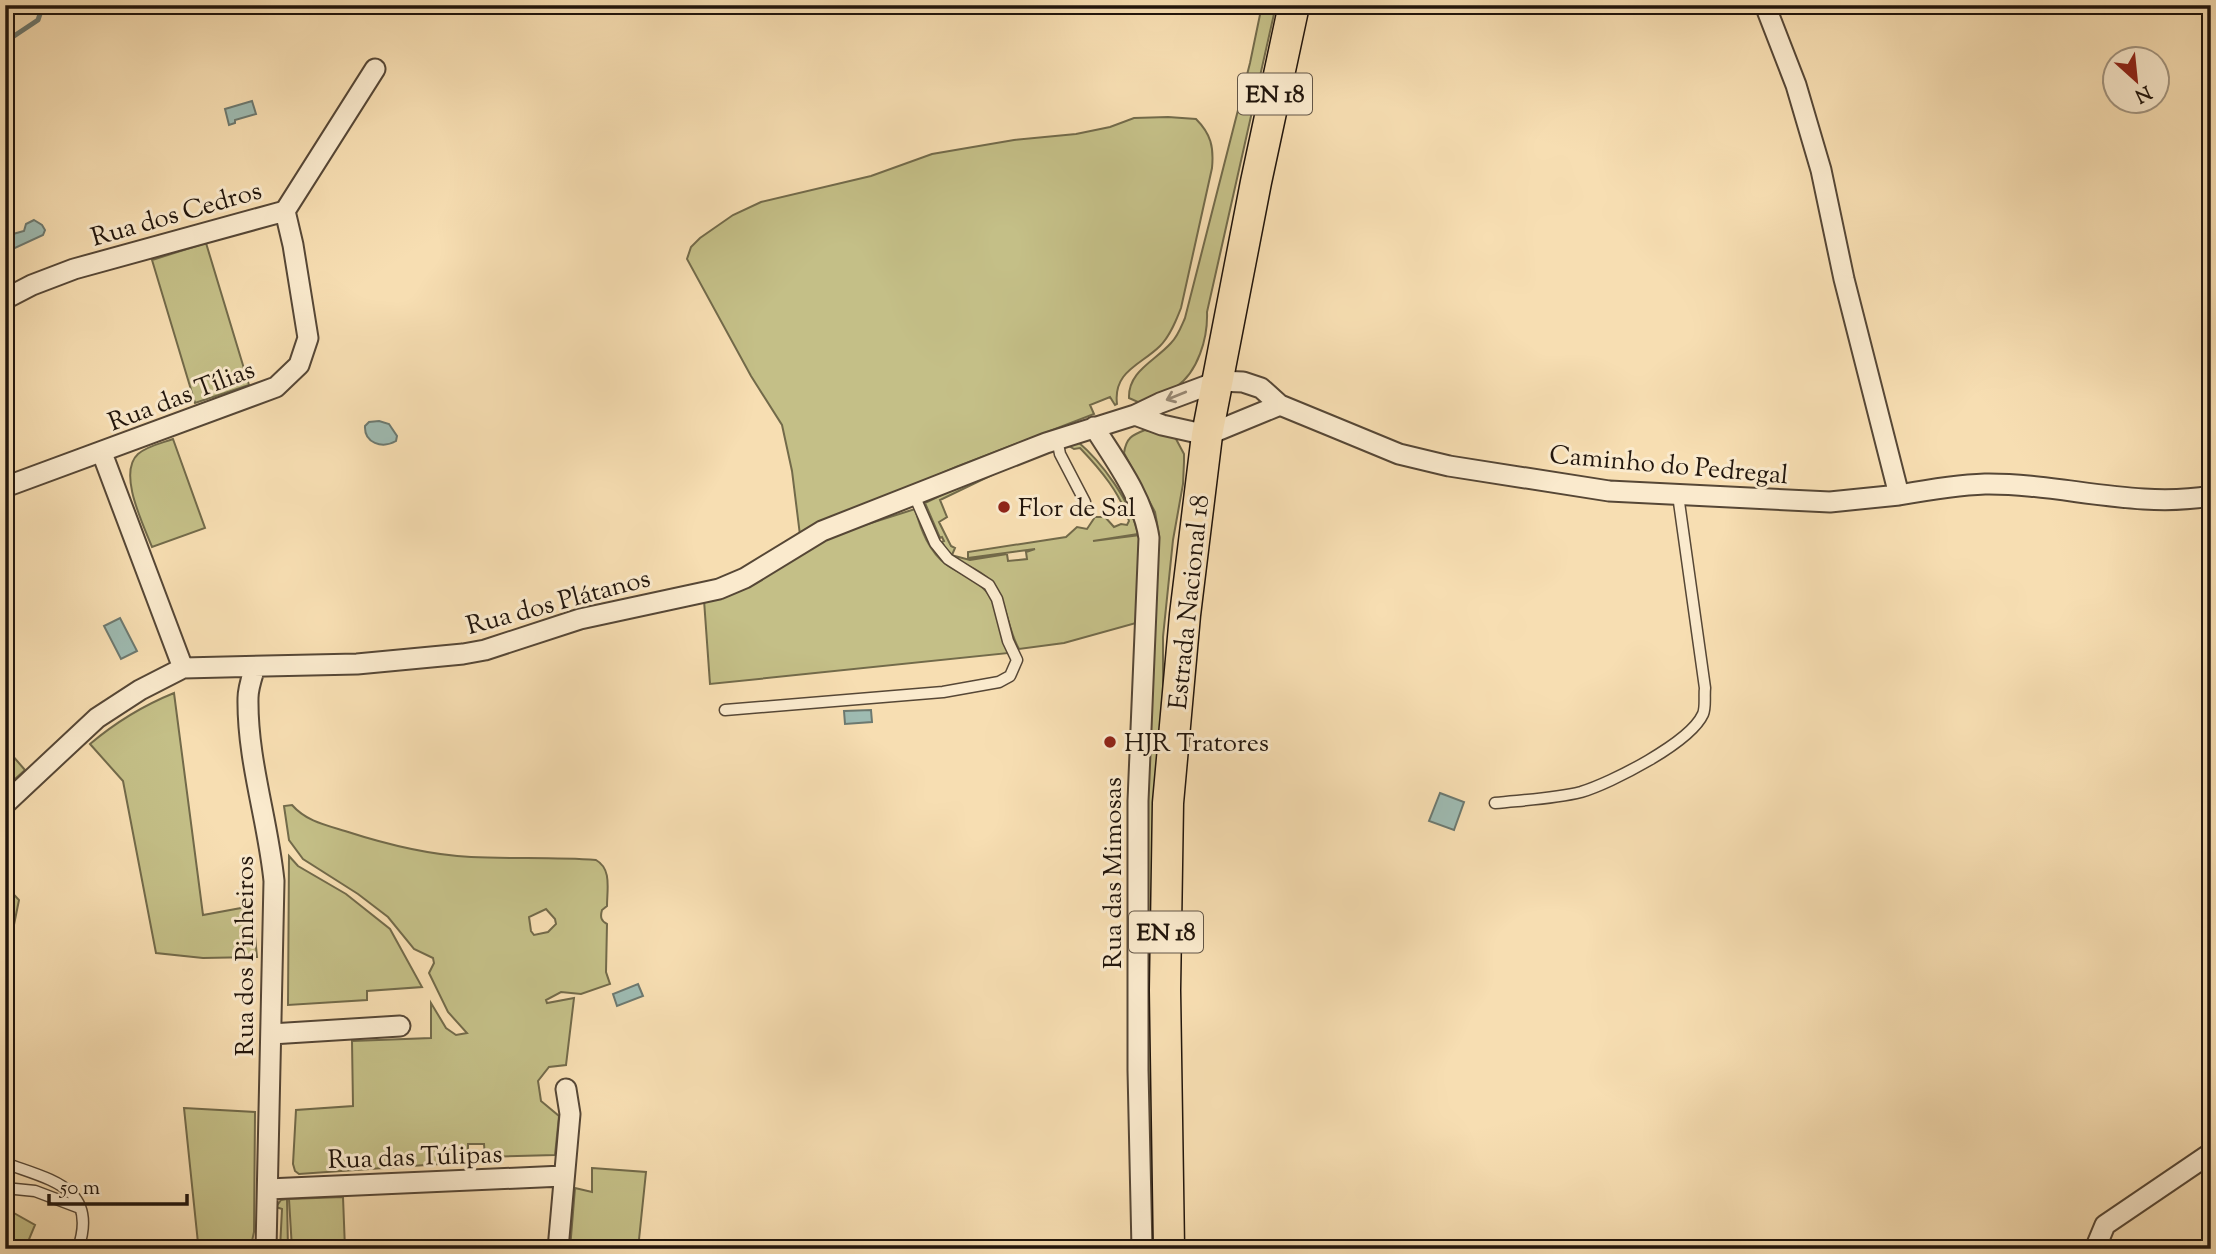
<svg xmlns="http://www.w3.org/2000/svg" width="2216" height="1254" viewBox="0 0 2216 1254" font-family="'Sorts Mill Goudy',serif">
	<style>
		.green { fill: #c4bf87; stroke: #726a4a; stroke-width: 2; fill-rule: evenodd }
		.water { fill: #9ebbb2; stroke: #6c7970; stroke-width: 2 }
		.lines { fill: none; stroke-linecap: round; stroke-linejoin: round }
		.stream { stroke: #6c7970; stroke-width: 5 }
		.lane-casing { stroke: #564736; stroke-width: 13 }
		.street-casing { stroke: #564736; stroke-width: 23 }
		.primary-casing { stroke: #21150c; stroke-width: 33 }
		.lane { stroke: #faeacd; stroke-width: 10 }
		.street { stroke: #faeacd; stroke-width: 19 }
		.primary { stroke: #f7deb2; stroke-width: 30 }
		.oneway { stroke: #988a76 }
		.poi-dot { fill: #8f2418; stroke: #faeacd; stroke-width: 2.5 }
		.labels { text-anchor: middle; stroke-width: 6; stroke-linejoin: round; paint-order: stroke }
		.shield { fill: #faeacd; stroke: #625546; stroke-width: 2 }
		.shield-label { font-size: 24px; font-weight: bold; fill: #21150c }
		.street-label { font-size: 26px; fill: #21150c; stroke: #faeacd }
		.poi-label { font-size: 26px; fill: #21150c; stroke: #faeacd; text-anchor: start }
	</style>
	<rect width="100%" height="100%" fill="#f7deb2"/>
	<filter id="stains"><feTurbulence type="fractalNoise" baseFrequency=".00286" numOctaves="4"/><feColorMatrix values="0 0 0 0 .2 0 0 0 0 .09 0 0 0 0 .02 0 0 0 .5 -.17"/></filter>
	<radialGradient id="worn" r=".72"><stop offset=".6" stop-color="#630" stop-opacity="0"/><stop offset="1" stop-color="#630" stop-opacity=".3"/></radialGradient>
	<path class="green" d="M1262 5H1276L1207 312C1208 338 1198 372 1176 387 1165 395 1152 398 1140 403L1129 398C1128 371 1155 361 1171 343 1178 336 1181 327 1185 318L1250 63Z
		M1168 117 1196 119C1211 134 1214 147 1212 168L1181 308C1176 321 1170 336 1160 346 1141 365 1113 371 1117 404L1115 405 1110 397 1090 405 1094 414 956 467 800 535 792 471 782 425 751 376 687 259 691 247 700 238 733 215 761 202 871 176 932 154 1014 140 1076 134 1110 127 1134 118Z
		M206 243 249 385 195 403 152 260Z
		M1145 430 1172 436 1176 439 1184 454V462L1183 484 1173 540 1163 637V1249H1152L1148 1066 1147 799 1154 598 1159 534 1155 512 1124 453C1126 438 1132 435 1145 430Z
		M173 439 205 528 152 547C144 526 117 473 138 454 147 446 162 443 173 439Z
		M1077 441C1102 462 1131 502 1138 534L1093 541 1140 535 1136 623 1064 643 1019 649C1007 629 1006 596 991 581 979 568 961 564 947 554L970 560 1007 554 1008 561 1027 559 1026 552 1035 549 968 558V552L1066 537 1077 527 1087 529 1095 517H1105L1114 527 1121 524 1127 525 1129 521C1120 493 1101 470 1080 448L1074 449 1069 446Z
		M996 473 940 500 947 517 939 522 951 546 955 548 952 555 946 550 942 542 944 541 942 537 940 538 925 503 964 484Z
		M915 509C921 530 929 552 947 565 960 574 976 579 987 592 1000 607 1003 634 1009 653L710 684 704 600 825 540 852 529Z
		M174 693 203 915 252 906 257 957 203 958 156 953 123 781 90 744C116 722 142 706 174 693Z
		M5 747 25 770 5 788Z
		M292 805C306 821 325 825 345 831 385 844 429 855 471 857 513 859 554 857 596 860 612 869 607 889 607 906L602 910C600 917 601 921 607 924L606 972 610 984 581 994 561 992 546 1000 547 1003 574 998 566 1065 549 1067 538 1081 541 1101 559 1116 555 1155 485 1157 484 1144H468V1162L299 1174 295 1171 293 1164 296 1110 353 1106 352 1041 431 1038V1003L446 1028 456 1035 467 1033 448 1012 429 973 434 963 433 958 414 949 388 917 358 894 303 859 289 840 284 806ZM546 909 555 919 556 924 548 932 534 935 531 931 529 917Z
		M289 856 298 866 346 894 390 929 422 987 367 991V1000L288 1005Z
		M5 885 19 900 5 969Z
		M184 1108 255 1112 254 1232 251 1246 198 1243Z
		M592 1168 646 1172 638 1249H570L575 1188 592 1192Z
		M343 1197 345 1249H292L289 1199Z
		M287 1199 288 1249H280L282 1209 276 1207 281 1200Z
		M5 1208 35 1225 25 1249H5Z"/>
	<path class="water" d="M252 101 256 114 235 120V123L229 125 225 109Z
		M34 220 42 225 45 230 43 235 15 248 12 247 9 239 13 234 24 231 26 224Z
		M379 421 389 424 397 436 396 441C382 449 364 443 365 426L369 422Z
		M120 618 137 651 121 659 104 626Z
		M871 710 872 722 845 724 844 711Z
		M1440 793 1464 802 1454 830 1429 821Z
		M638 984 643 996 617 1006 613 994Z"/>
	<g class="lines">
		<path class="stream" d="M5 42 38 20 43 5"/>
		<g class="lane-casing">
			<path id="lane" d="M1057 439 1060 454 1085 502
				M725 710 943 692 999 682 1010 676 1017 660 1008 641 997 599 989 585 948 559 935 543 914 495
				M1495 803C1523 800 1553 799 1581 792 1611 783 1690 743 1703 714 1706 707 1704 696 1705 688L1678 495
				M5 1163C50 1180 99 1187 78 1249
				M5 1188 35 1191 80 1208"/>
		</g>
		<g class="street-casing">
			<path id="street" d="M5 299 32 285 74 269 285 211 375 69
				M1135 415 1162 425 1207 435 1280 405
				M1094 427C1116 462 1143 497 1149 538L1138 801V1070L1142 1249
				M102 453 183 668
				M5 487 276 387 299 365 308 338 293 245 285 211
				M1899 495C1927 490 1956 485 1985 484 2060 483 2135 509 2211 496
				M255 667C252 677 248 688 248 698 247 760 268 820 274 881L266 1249
				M5 804 97 718 140 690 183 668 357 664 463 654 485 650 580 619 719 589 745 578 822 531 1046 443 1135 415 1160 403 1219 381 1243 382 1261 388 1280 405 1336 428 1399 454 1449 466 1609 491 1830 502 1899 495 1844 279 1821 170 1796 85 1765 5
				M271 1034 400 1026
				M268 1189 563 1176
				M558 1249 570 1114 566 1089
				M2095 1249 2105 1225 2211 1153"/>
		</g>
		<g class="primary-casing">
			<path id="primary" d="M1169 1249 1165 990 1168 803 1185 615 1207 435 1256 182 1294 5"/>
		</g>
		<use href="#lane" class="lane"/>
		<use href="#street" class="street"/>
		<use href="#primary" class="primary"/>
	</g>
	<defs><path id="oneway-shaft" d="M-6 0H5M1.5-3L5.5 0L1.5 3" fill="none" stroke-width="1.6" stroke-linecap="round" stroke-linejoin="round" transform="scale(1.75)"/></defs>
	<use class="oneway" href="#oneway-shaft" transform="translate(1176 396) rotate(158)"/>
	<g class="poi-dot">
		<circle cx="1004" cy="507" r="7"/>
		<circle cx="1110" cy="742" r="7"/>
	</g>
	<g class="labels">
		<g class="shield">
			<rect x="1238" y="73.5" width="74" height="41" rx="5"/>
			<rect x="1129" y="911.5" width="74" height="41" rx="5"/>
		</g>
		<g class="shield-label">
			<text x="1275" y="102">EN 18</text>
			<text x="1166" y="940">EN 18</text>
		</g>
		<g class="street-label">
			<text transform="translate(176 213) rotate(-16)" y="9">Rua dos Cedros</text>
			<text transform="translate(181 395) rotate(-21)" y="9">Rua das Tílias</text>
			<text transform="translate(1669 464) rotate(5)" y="9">Caminho do Pedregal</text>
			<text transform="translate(558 601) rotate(-15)" y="9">Rua dos Plátanos</text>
			<text transform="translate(1188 602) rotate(-84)" y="9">Estrada Nacional 18</text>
			<text transform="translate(1112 873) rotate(-90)" y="9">Rua das Mimosas</text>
			<text transform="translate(244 956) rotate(-90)" y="9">Rua dos Pinheiros</text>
			<text transform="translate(415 1156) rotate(-2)" y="9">Rua das Túlipas</text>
		</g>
		<g class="poi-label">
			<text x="1018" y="516">Flor de Sal</text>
			<text x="1124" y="751">HJR Tratores</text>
		</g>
	</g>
	<rect width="2216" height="1254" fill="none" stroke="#f7deb2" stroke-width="28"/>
	<rect x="7" y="7" width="2202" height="1240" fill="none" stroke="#21150c" stroke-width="3.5"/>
	<rect x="14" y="14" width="2188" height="1226" fill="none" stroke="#21150c" stroke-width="2"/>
	<g transform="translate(2136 80) rotate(153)"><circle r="33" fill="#faeacd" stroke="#a39580" stroke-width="2"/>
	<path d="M0-5L12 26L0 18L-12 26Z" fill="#8f2418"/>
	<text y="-10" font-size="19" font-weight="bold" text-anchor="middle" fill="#21150c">N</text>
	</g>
	<path d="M49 1194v10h138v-10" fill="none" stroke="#21150c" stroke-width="3.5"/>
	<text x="60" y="1194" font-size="21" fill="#21150c" stroke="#faeacd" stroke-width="5" paint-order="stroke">50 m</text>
	<rect width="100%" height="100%" filter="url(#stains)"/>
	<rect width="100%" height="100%" fill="url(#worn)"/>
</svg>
